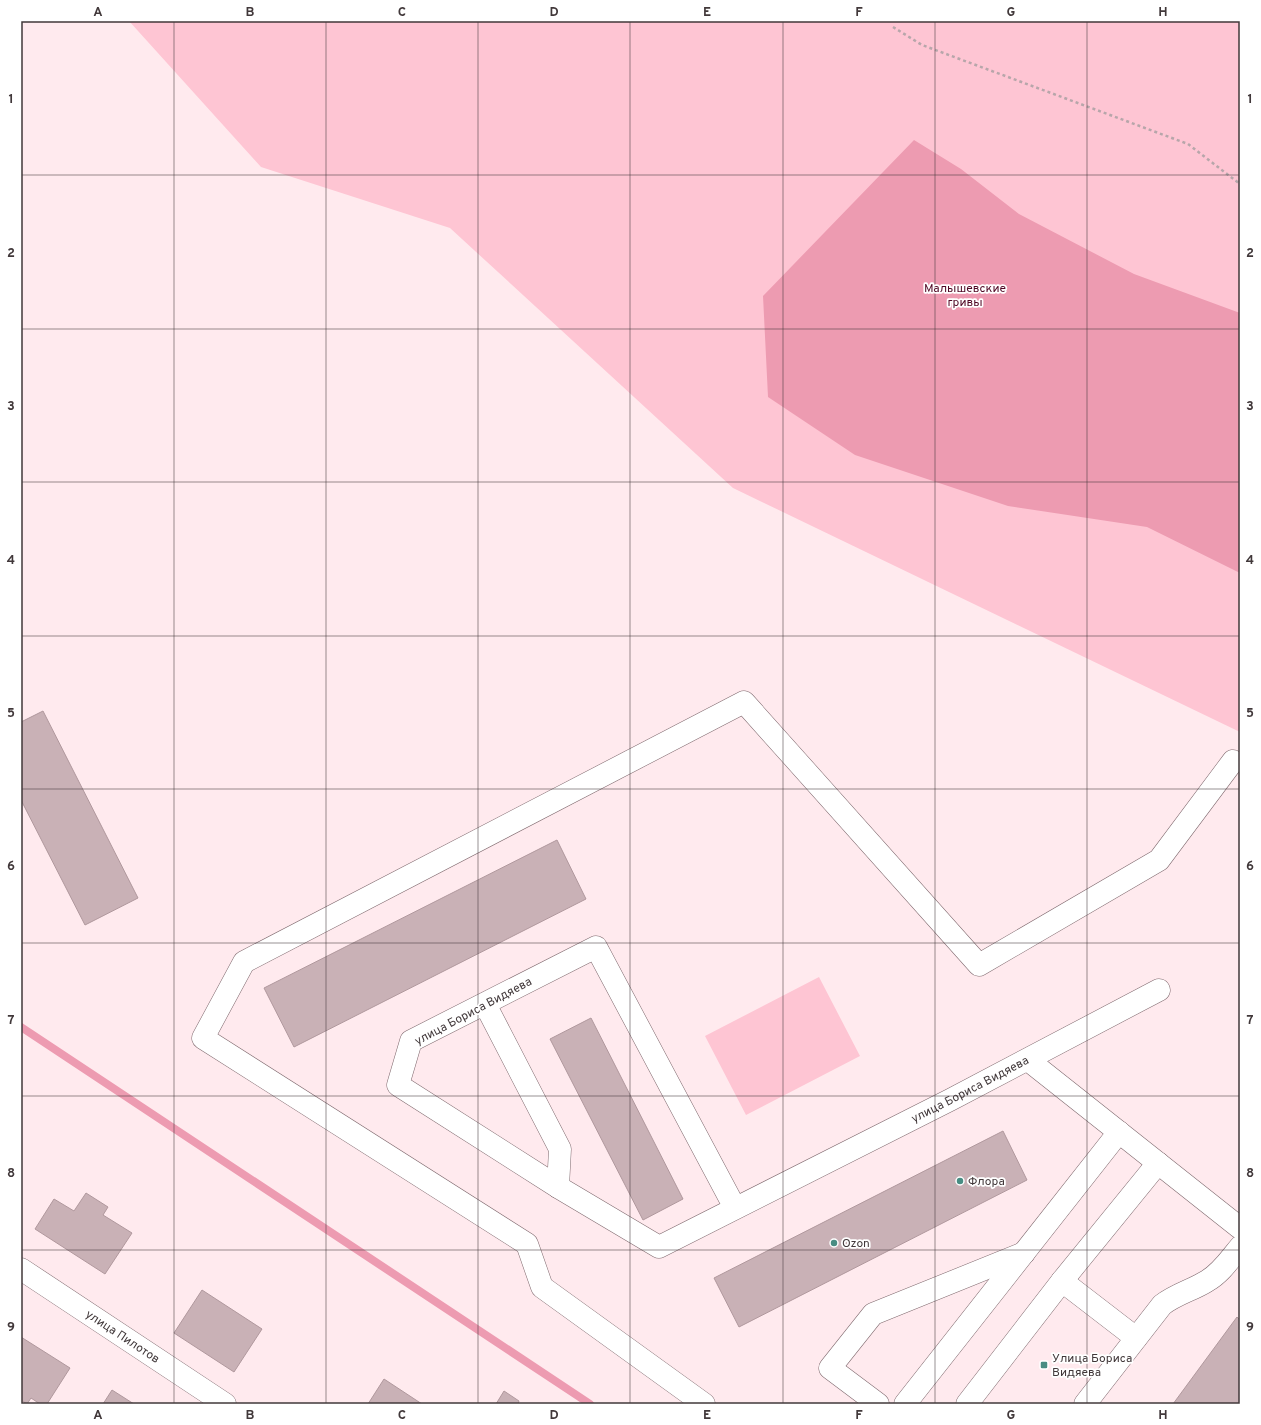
<svg xmlns="http://www.w3.org/2000/svg" width="1261" height="1425" viewBox="0 0 1261 1425" font-family="Overpass,sans-serif">
	<style>
		.green { fill: #fec5d3 }
		.water { fill: #ed9bb1 }
		.lines { fill: none; stroke-linecap: round; stroke-linejoin: round }
		.stream { stroke: #ed9bb1; stroke-width: 8 }
		.building { fill: #c9b1b6; stroke: #b0989d }
		.minor-casing { stroke: #7f696e; stroke-width: 23 }
		.path { stroke: #b7a6aa; stroke-width: 2.5; stroke-dasharray: 3 3; stroke-linecap: butt }
		.minor { stroke: #fff; stroke-width: 22 }
		.grid { fill: none; stroke: #41383a; stroke-width: 1; stroke-opacity: 0.55 }
		.poi-dot { fill: #488d83; stroke: #fff; stroke-width: 1.5 }
		.labels { text-anchor: middle; stroke-width: 3.5; stroke-linejoin: round; paint-order: stroke }
		.park-label { font-size: 12px; fill: #500825; stroke: #fff }
		.street-label { font-size: 12px; fill: #41383a; stroke: #fff }
		.poi-label { font-size: 12px; fill: #41383a; stroke: #fff; text-anchor: start }
		.neatline { fill: none; stroke: #41383a; stroke-width: 1.5 }
		.grid-label { font-size: 13px; text-anchor: middle; font-weight: bold; fill: #41383a }
	</style>
	<rect width="100%" height="100%" fill="#ffeaee"/>
	<path class="green" d="M129 21H1240V732L733 488 450 228 261 167Z
		M819 977 860 1056 746 1115 705 1036Z"/>
	<path class="water" d="M914 140 961 169 1019 214 1134 274 1240 313V573L1147 527 1008 506 855 455 768 397 763 296Z"/>
	<g class="lines">
		<path class="stream" d="M21 1027 590 1404"/>
	</g>
	<path class="building" d="M43 711 138 898 85 925 21 800V722Z
		M557 840 586 899 294 1047 264 988Z
		M591 1018 683 1199 643 1220 550 1039Z
		M1003 1131 1027 1180 739 1327 714 1278Z
		M86 1193 108 1207 103 1215 132 1233 105 1274 35 1229 54 1199 74 1211Z
		M202 1290 262 1329 234 1372 174 1333Z
		M1237 1317 1240 1320V1404H1173Z
		M21 1337 70 1368 47 1404H40L31 1398 27 1404 21 1400Z
		M384 1379 422 1404H368Z
		M112 1390 134 1404H103Z
		M504 1391 519 1401 518 1404H496Z"/>
	<g class="lines">
		<g class="minor-casing">
			<g id="minor">
				<path d="M485 1004 560 1149 558 1187"/>
				<path d="M1028 1060 1240 1228"/>
				<path id="s1" d="M735 1208 596 947 411 1041 398 1085 558 1187 659 1247 950 1100 1159 990"/>
				<path id="s2" d="M21 1269 225 1404"/>
				<path d="M1062 1281 1136 1338"/>
				<path d="M704 1404 542 1287 527 1244 203 1038 244 962 744 702 979 965 1159 860 1233 761"/>
				<path d="M878 1404 830 1368 873 1314 1024 1253"/>
				<path d="M905 1404 1119 1132"/>
				<path d="M967 1404 1062 1281 1158 1163"/>
				<path d="M1085 1404 1162 1305C1176 1294 1193 1290 1207 1281 1221 1273 1230 1259 1240 1247"/>
			</g>
		</g>
		<path class="path" d="M893 27 922 45 1188 144 1240 184"/>
		<use href="#minor" class="minor"/>
	</g>
	<path class="grid" d="M174 21V1404M326 21V1404M478 21V1404M630 21V1404M783 21V1404M935 21V1404M1087 21V1404M21 175H1240M21 329H1240M21 482H1240M21 636H1240M21 789H1240M21 943H1240M21 1096H1240M21 1250H1240"/>
	<g class="poi-dot">
		<circle cx="960" cy="1181" r="4"/>
		<circle cx="834" cy="1243" r="4"/>
		<rect x="1040" y="1361" width="8" height="8" rx="2"/>
	</g>
	<g class="labels">
		<g class="park-label">
			<text x="965" y="292">Малышевские<tspan x="965" dy="14">гривы</tspan></text>
		</g>
		<g class="street-label">
			<text transform="translate(473 1011) rotate(-28)" y="4">улица Бориса Видяева</text>
			<text dy="4" stroke="none"><textPath href="#s1" startOffset="1205">улица Бориса Видяева</textPath></text>
			<text dy="4" stroke="none"><textPath href="#s2" startOffset="122">улица Пилотов</textPath></text>
		</g>
		<g class="poi-label">
			<text x="968" y="1185">Флора</text>
			<text x="842" y="1247">Ozon</text>
			<text x="1052" y="1362">Улица Бориса<tspan x="1052" dy="14">Видяева</tspan></text>
		</g>
	</g>
	<rect width="1261" height="1425" fill="none" stroke="#ffffff" stroke-width="44"/>
	<rect x="22" y="22" width="1217" height="1381" class="neatline"/>
	<g class="grid-label">
		<text x="98" y="16">A</text>
		<text x="250" y="16">B</text>
		<text x="402" y="16">C</text>
		<text x="554" y="16">D</text>
		<text x="707" y="16">E</text>
		<text x="859" y="16">F</text>
		<text x="1011" y="16">G</text>
		<text x="1163" y="16">H</text>
		<text x="11" y="103">1</text>
		<text x="1250" y="103">1</text>
		<text x="11" y="257">2</text>
		<text x="1250" y="257">2</text>
		<text x="11" y="410">3</text>
		<text x="1250" y="410">3</text>
		<text x="11" y="564">4</text>
		<text x="1250" y="564">4</text>
		<text x="11" y="717">5</text>
		<text x="1250" y="717">5</text>
		<text x="11" y="870">6</text>
		<text x="1250" y="870">6</text>
		<text x="11" y="1024">7</text>
		<text x="1250" y="1024">7</text>
		<text x="11" y="1177">8</text>
		<text x="1250" y="1177">8</text>
		<text x="11" y="1331">9</text>
		<text x="1250" y="1331">9</text>
		<text x="98" y="1419">A</text>
		<text x="250" y="1419">B</text>
		<text x="402" y="1419">C</text>
		<text x="554" y="1419">D</text>
		<text x="707" y="1419">E</text>
		<text x="859" y="1419">F</text>
		<text x="1011" y="1419">G</text>
		<text x="1163" y="1419">H</text>
	</g>
</svg>
